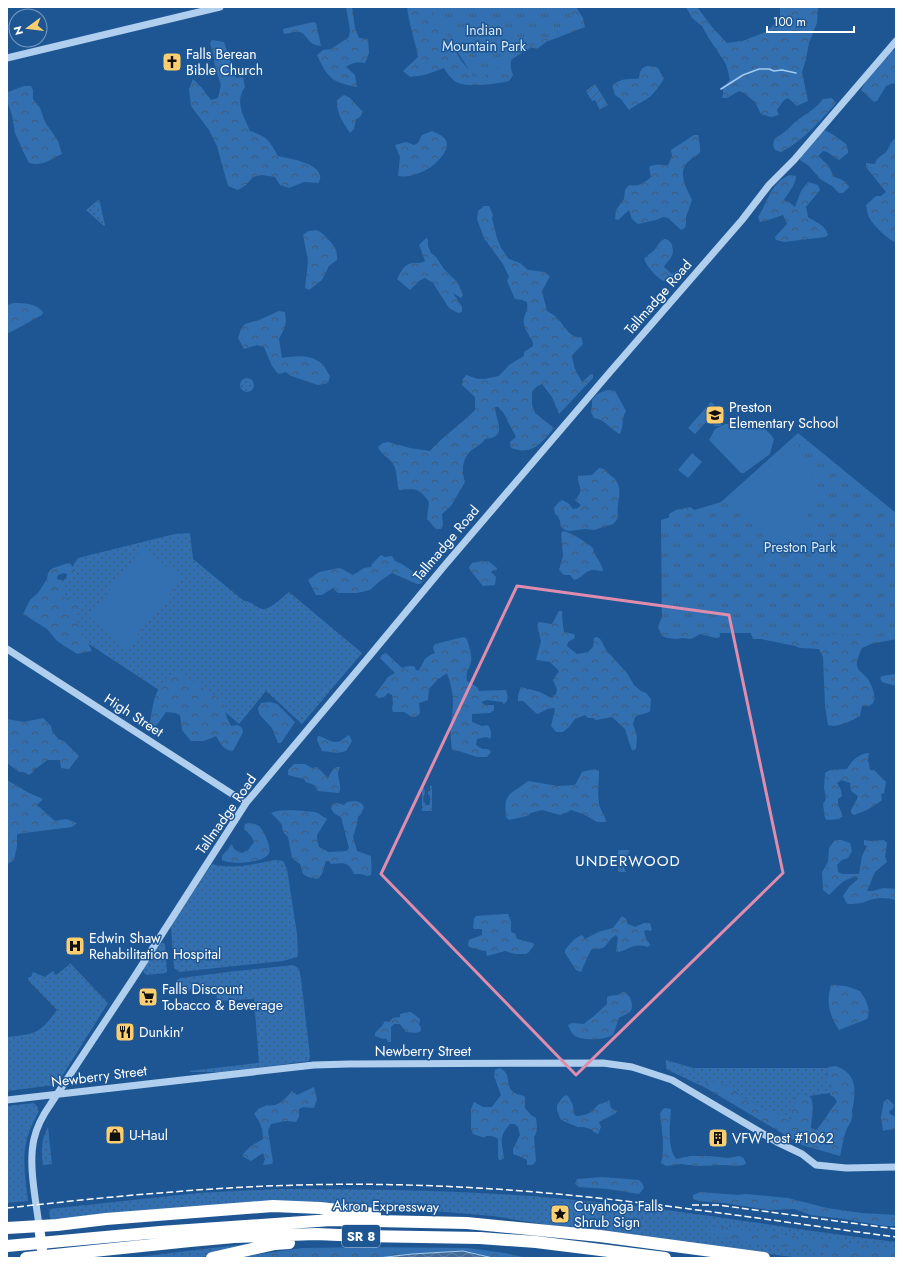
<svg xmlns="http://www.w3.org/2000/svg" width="903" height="1265" viewBox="0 0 903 1265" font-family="Jost,sans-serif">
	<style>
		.grass { fill: url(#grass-dots) }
		.forest { fill: url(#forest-crowns) }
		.park { fill: url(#park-tufts) }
		.garden { fill: url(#garden-furrows) }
		.pitch { fill: #3270b1 }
		.water { fill: url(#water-waves); stroke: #a3caf0 }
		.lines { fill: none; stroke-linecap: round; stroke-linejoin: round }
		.stream { stroke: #a3caf0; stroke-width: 1.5 }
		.minor { stroke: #b0cfee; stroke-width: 7 }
		.major { stroke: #f7faff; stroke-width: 10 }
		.highway { stroke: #fff; stroke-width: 12 }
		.rail { stroke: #fff; stroke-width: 1.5; stroke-dasharray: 7 3; stroke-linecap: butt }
		.marked { fill: none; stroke: #e08cad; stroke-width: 3; stroke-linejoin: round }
		.labels { text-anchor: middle; stroke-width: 3; stroke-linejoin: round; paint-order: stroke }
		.shield { fill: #1e5693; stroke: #bcccdf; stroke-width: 1 }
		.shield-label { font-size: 13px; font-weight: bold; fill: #fff }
		.park-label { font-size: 14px; fill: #d6e8fa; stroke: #1e5693 }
		.poi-label { font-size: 14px; fill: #fff; stroke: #1e5693; text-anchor: start }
		.street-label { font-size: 14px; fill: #fff; stroke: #1e5693 }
		.neighbourhood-label { font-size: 15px; letter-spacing: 1px; fill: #fff; stroke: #1e5693 }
	</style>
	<defs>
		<pattern id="grass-dots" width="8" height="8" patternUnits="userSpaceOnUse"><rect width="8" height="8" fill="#3270b1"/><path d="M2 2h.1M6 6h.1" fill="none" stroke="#405c79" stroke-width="1.8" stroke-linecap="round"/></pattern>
		<pattern id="forest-crowns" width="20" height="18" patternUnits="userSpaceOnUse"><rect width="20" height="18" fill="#3270b1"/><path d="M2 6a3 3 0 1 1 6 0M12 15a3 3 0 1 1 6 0" fill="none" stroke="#405c79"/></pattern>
		<pattern id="park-tufts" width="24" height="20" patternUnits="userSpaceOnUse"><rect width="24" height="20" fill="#3270b1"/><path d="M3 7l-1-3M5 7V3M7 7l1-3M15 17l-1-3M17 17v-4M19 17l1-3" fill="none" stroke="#405c79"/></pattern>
		<pattern id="garden-furrows" width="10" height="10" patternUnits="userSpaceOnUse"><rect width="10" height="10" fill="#3270b1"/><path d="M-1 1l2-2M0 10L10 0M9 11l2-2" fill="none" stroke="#405c79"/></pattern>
		<pattern id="water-waves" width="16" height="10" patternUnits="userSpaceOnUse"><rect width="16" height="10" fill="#436b97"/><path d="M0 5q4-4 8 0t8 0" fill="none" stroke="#5f81a7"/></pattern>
	</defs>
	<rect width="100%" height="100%" fill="#1e5693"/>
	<path class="grass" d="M98 200H99L100 203 105 225 104 226 86 210Z
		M240 385a7 7 0 1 1 14 0a7 7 0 1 1-14 0Z
		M189 533H190L193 559 244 601C251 601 256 607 262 609 270 610 283 597 289 592L362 653 302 724 266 691 239 724 223 710 214 726 43 614 78 558 175 534Z
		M275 860 283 861 287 869 297 934 298 954 297 957 283 961 179 972 174 968 171 926 212 864C233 870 254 864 275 860Z
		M161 943H164L165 945 167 971 166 973 147 975 144 973 143 969Z
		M70 963 108 1003 61 1078 54 1085 7 1091V1037C36 1034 39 1034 57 1010L28 980 29 977H31L33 972 45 977 53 971 56 975 69 965Z
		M294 965 299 969 301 979 310 1056 309 1061 221 1072H191L189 1071 259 1063 254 999 217 1001 216 986 180 992 177 991V980L181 978 236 971Z
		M666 1060 693 1068H828L827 1080 832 1086 830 1093 809 1096 800 1093 796 1097 790 1122 771 1113 756 1104 742 1097 733 1089 706 1088 708 1089 668 1070 666 1068Z
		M34 1103 37 1106 39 1111C34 1121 28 1132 26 1143 22 1161 26 1182 28 1201L7 1203V1106Z
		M48 1127 52 1164 43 1165C41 1151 41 1140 48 1127Z
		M278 1189C373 1189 469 1190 565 1199 676 1208 786 1229 896 1242V1258H800L535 1223 493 1216 384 1207 273 1202 55 1220 50 1218 49 1209 198 1193Z
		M257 1243 199 1258H131L178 1252Z"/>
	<path class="forest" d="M346 7H352L355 28 359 38 368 39 369 53 365 63C358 61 352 63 346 67L355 75 357 87C332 82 328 79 317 55L323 50 331 49 349 37 350 30Z
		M407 7H445L451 43 460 59 468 69 523 7H576L583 18 585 27 546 42 537 49 526 46C513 55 507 59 513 75L509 81C497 84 467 88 456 82 451 79 447 73 444 68L425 75 410 77 403 71 418 57C415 40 409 24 407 7Z
		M686 7H697L712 27 727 43 742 41 766 32 780 19V7H818L817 23 809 43 806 59 802 72 808 101 797 106 788 98 783 101 777 110 779 115 771 117 761 114 755 102 744 93 739 91 727 98H722L723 94V87L730 80 726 64 708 37 702 26 692 18Z
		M313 22 316 23 321 46C307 45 308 35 300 32 295 31 289 34 284 34L283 29Z
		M212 40 224 42 236 78 243 77 245 87C234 101 244 116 250 131 268 137 269 140 278 156 288 158 319 163 320 176 321 178 319 181 319 183L304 182 289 188 280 185 275 177 262 175 253 177 246 185 238 190 228 186 217 146 209 130 191 106 189 89 193 79 202 88 211 100 218 98 221 85 215 66 214 58 210 43Z
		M896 49V86L894 83 886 86 877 101 874 102 861 90C869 75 881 57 896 49Z
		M647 66C663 67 656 68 664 78 662 83 654 93 651 96 645 101 635 105 629 110L621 99 615 95 612 85C617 82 622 79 629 79 633 78 635 80 639 78 640 72 640 68 647 66Z
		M24 86H31L33 90V99L40 108 45 122 58 141 62 154C51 159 42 167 29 163L23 151 15 133 12 115 7 101 8 92Z
		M344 95 350 98 363 112 360 117 356 119 354 129 350 133C343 122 336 113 337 100Z
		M832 98 836 103C820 121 803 141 781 152L775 150 773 145 775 138C783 134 787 130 793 124 804 114 813 112 823 99Z
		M824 130C830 132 841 140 846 144L848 149V153L839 160 827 152 823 151 818 156 828 165 834 177C840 179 847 181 849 187L843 193H839L832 186 820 179 809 166 800 160V157Z
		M432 131C436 133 442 135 445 139 452 148 438 162 431 167 422 173 408 178 398 176L400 157 395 145 406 142 414 145 418 143 422 135Z
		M694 135H698C699 139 701 150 700 152 698 156 693 157 690 160 676 171 686 187 692 200L686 217V224L685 228 681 230 668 218 663 217 656 220 638 224 632 219 629 210 618 220 615 219 616 210 624 199 625 190 629 185C639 187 644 183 651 177L649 167C657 163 660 166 668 165L672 156 671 150Z
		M896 138V243C888 239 871 224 868 215 867 212 867 208 866 205L876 196H881L886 192 866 167V163L875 164C877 156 881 157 886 152 890 147 890 141 896 138Z
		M790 175 796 176C795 187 789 191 784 200L789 202 795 207 801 191 808 182 818 185 820 190 806 207 808 217C816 223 825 224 828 235L825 237 784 242 776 240 775 237 787 224 783 215 768 220 760 222 758 217C768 202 771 182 790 175Z
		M484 206H489L493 215 492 218 497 238 501 248 509 259 520 263 528 270 545 272 550 276 542 291 547 311C550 313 555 315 558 319 565 326 569 338 581 337L583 344 574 353 572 357 575 369 582 382 591 374H593V378L559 414 552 397 542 384 536 387 532 392V405L535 413 554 428C542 443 532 456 511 448L510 442 516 437 503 412 498 407H495C496 422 508 437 485 439 482 444 478 446 473 449 462 457 461 471 465 482L451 506 442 514 443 526 441 529H436L427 519 429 502C418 487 416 489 399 490 396 482 398 471 393 464 388 456 382 456 378 447L383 443 388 442 410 448 430 451C443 436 461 424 475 410V397L462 385 463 379 466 375 478 379H484L499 376 509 365 524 356V352L533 346V342C529 335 522 326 524 318 526 310 528 312 527 302L522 300 515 299 507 281 509 277 503 264 484 238 477 219 478 211Z
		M317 230C324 234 333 243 336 250 337 253 337 257 337 260L329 266 322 280 309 290 305 288 308 261 303 235 308 231Z
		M426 238H428V246L431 253 436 257 444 269 458 283 463 295 461 298 453 293 462 307V312L458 313 449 308 433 283 425 278 419 281 410 290 397 279C402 270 404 263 415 263 419 263 422 263 425 261L419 245Z
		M665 239C674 241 675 253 670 259 668 262 665 264 664 267L672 274 679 270H680L684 273 679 281C676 281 672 283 669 282 659 282 648 268 644 259 648 254 652 253 655 249 659 245 659 241 665 239Z
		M14 303C25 303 35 303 43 312L42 315 7 334V305Z
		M279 311 285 312 286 322 284 329 279 339 282 358C296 356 309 354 321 363 325 366 327 372 330 376L328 383 318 385 291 376 286 372 278 374 272 366 264 347 257 345 244 349 238 338 241 329 245 324 259 320Z
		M607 390 615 391 626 411C621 419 624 425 620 434 610 430 607 420 594 418L591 412 592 406V400L597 394Z
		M599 468C606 469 607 472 611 476 612 477 613 477 614 478 622 486 619 496 618 505 617 509 618 514 618 518L613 524 594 530 585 529 569 531 565 530 561 527 560 521 558 516 555 514 554 508 558 503 562 500 568 503 573 509 578 508 581 505 575 500C586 488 577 487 578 476L592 475Z
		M690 507 696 511 896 520V639L871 644 862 648C860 653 856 660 857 666 858 671 864 674 867 678 872 684 880 704 868 706 866 706 864 706 862 706L860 716C851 721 838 728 828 725L825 706 823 657 819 649 800 648 795 646 761 639H753L748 626 669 519V514L676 510Z
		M563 531C571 532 586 542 593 548 594 557 602 562 603 571 599 571 595 570 592 570 585 571 581 579 574 580L570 575H564L559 570 563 556 561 534Z
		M381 555 385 557 392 556 395 561 402 564 425 580 420 584H417L392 573 380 581 370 590 357 593H338L333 588 322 595H316L308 580 319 572 334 569 340 568 353 575 364 568 371 567 372 564Z
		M482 561H488L497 568 496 571 494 570 491 572 496 577 495 585 483 586 470 570 469 567 472 563Z
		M68 563 71 564 74 572 71 576 64 573 58 575 57 579 66 581C65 587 61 590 61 596L82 602 84 607 78 613 76 619 92 651 77 654 57 641 47 629 23 614 30 600 38 593 47 579 48 573 51 569Z
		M559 611H562L563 626 564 632 574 634 575 638 568 642 567 646 577 654 588 652 593 647 594 638 597 637 601 640 606 650 627 673 634 685 641 691 646 693 651 699 650 711C645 715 641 713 635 717L633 724 637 736 636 749 633 751 631 748 625 729 612 717 596 720 593 718H588L585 715 575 719 569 727 563 732H556L551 726 555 709 554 708C547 708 543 712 537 714L523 701H518V695L521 687 540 692 551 698 556 694 557 689 553 680 559 671 550 662 536 660 541 641 537 625 539 622 552 624Z
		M671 614 719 629 720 637 716 638 700 634 691 639 683 638 676 639 668 638 662 636 658 627 661 619Z
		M464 637 466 638C469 644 472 655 471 662 469 670 465 672 467 681L477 687 479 691 506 690C508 697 509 700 504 704L502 702 487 700 481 702 485 705H494V710L490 713 472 714V722L482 726 488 725C491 730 492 734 490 739L486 737 477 739 476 745 482 749C485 749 489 748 491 752L487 757H477L459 751H455L452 749C449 732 452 721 453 704 453 693 451 684 447 673L437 680 429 689 428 700 419 703 420 713 418 716 412 717 404 712H393L392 709 393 703 392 695 388 693 384 697 378 698 375 695 388 677 395 673 380 658 382 655 386 653 402 668C406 666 411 665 415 667V669L418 671C426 661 421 659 435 653L433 648 435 644Z
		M178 671 222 700 227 718 231 726 238 725 242 728 243 732 233 751C223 750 221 744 216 736L204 741H191L182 730 180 715 175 713 166 712 157 725 153 726 150 723C154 698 155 684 178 671Z
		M896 674V686L882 682 880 678 882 676Z
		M270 702 277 704 295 722 281 743H278L272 728 259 714 258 708 261 703Z
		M43 718 51 726 52 731 58 739 64 741 79 756 69 769 61 768 60 760H47L37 768 34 769 33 772 29 775 24 772H19L7 763V719L24 722Z
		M349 735 352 741 346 751 338 753 322 751 317 740 318 736C325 737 330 743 338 742 342 741 345 737 349 735Z
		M869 753 868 759 870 770H874L886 782 884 793 881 794 882 799 881 801 867 810 854 815 851 813V810L857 799 858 796 851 791 850 783 841 780 837 783 841 790 842 796 838 799V805L843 816 839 819 827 820 825 818 823 804 826 799 824 788 825 773 830 770 847 769C851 761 860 753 869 753Z
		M294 764H305L312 768 317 767 328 778C332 772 332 766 340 767 339 769 338 771 338 773 338 780 342 785 339 793L318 791 314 785 306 782 304 779 288 775V770Z
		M594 769 599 771C599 782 597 793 599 804 600 810 605 815 606 822H597L583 814 571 810 566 813 560 815 542 810 531 813 527 816 509 820 506 817C503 790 512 795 528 781L558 786 575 785 582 772Z
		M7 780 29 793 43 799 37 805 55 821 66 819 77 823 72 827 17 834V846L14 860 8 864 7 862Z
		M356 801 361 803 364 807 361 814 358 817 357 824 353 837 357 851 371 856C371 862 372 869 371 875L368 876 361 874H354C348 861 344 863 331 864L329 861H326L322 874 318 879 308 877 303 874 300 864 292 858 288 837 283 832 282 825 279 821 271 813C280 808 305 811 315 812 319 813 323 817 327 819L317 835V838L319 847 329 852 346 851 349 848 341 817 335 814 331 809 332 804 337 803 344 805 347 802Z
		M250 823C254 824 256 824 259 826 264 831 273 849 268 855 261 863 231 865 222 860V856L232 844C233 849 236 851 242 853L248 850 254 842 251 836 244 829 245 824Z
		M835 840H841L850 843 852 851 848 858 842 860 837 865 838 872 842 874H859L862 856 867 846 864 845V840L870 841 884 840 887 843 885 857 887 862 875 872 867 891H873L883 888 896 889V900C889 898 880 897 873 899 868 900 865 903 860 903 856 904 851 904 847 904L843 896 849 887 858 879 856 877C842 879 839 886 829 895L823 890 822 872 828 862 829 848Z
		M504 914H508L511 922V931L513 933H515L517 939 533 943 534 945 529 952 526 954H515L505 951 487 956 486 951 480 950 469 947 468 944 469 940 482 935V929H474L473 927 474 919 476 916Z
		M622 916 626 919 628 924 635 927 644 923H650L652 930 650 931 648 930 644 931 646 938 650 945 648 947C633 943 632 948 619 952L616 951 618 938 616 935C604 942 610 950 592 949 587 956 585 964 581 972L576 970 565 953V950C570 944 574 938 582 935L585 939 598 932 613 928Z
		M831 985 846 986 860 991C865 998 872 1010 867 1019L839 1030C829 1014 826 1003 831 985Z
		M623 992H625C630 995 635 1006 630 1012 628 1014 622 1016 619 1018L613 1035C604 1040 584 1041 575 1036 571 1033 570 1029 568 1025L572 1023 584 1024 587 1021 593 1017 607 1004V997C612 994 618 997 623 992Z
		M408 1012H411L420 1019 419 1025 421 1027V1031L416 1033 406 1032 400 1024H394L391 1027V1042H388L386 1038 383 1039 375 1036V1033L382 1026 385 1021 389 1022 393 1018 400 1017V1014Z
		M836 1066C858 1074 856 1092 852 1111 852 1113 853 1115 852 1117 852 1122 847 1127 846 1131 843 1139 842 1148 840 1156L802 1145 706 1088 703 1085 710 1082H717L733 1089 742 1097 756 1104 771 1113H777L790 1122 796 1097 800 1093C802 1094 807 1095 809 1096 816 1101 811 1120 811 1128L816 1130C824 1122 829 1111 837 1102L834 1097 830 1095V1091L832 1086 830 1084 826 1082 828 1075V1067Z
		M500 1068C511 1074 506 1082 511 1090 515 1095 521 1094 525 1097V1108L531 1115 536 1118C537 1125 538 1132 534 1137L536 1161 533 1165H527V1160L519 1156 513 1154V1149L520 1135 518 1127 515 1124H510C498 1138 502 1141 504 1158L501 1160H499L498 1157V1140L497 1138 491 1136H486L485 1138 473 1134 471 1128V1109L474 1102 483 1107H492L501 1095 494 1076 495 1070Z
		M314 1087 317 1099 314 1108 303 1107 299 1109V1117L296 1122 285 1121 271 1124 268 1131 273 1162 272 1164 263 1165 265 1159 263 1153 251 1161 242 1156C248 1147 254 1144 263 1139 263 1129 261 1123 254 1114L258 1109 267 1105C278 1108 285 1099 292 1091L297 1095Z
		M566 1095 568 1096 573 1105 574 1114 576 1116C583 1116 590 1114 594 1109 596 1107 597 1106 599 1104 603 1103 605 1103 609 1100L611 1108 617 1111 616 1113 599 1122 601 1127 598 1134 594 1132 591 1129 583 1127H578L561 1120 557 1111V1105L563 1097Z
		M888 1099 894 1105 893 1109 889 1111 890 1114 896 1117V1129L886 1130 883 1131 881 1117 884 1101Z
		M665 1108 671 1109C670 1123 667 1147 676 1159L690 1156H708L729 1158 739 1156 743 1157 746 1163 744 1165 737 1166 724 1165 697 1166 681 1164 666 1166 661 1163C665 1147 662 1130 660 1114L662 1110Z
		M602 1177 639 1180 642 1183 644 1188 639 1194 608 1189 579 1187 575 1184 577 1179Z
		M701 1192 738 1195 746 1194 788 1198 827 1208 861 1213 896 1215V1226H885L844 1219 811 1215 794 1209 768 1210 725 1203 698 1201 693 1199V1195Z
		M715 1226 896 1249V1258H839L816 1250 774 1245 737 1241 714 1234 708 1231Z
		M363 1247 467 1248 505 1253 527 1258H493L463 1251 412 1254 378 1258H234L302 1248Z"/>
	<path class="park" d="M429 7H565L574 21 476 81Z
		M711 402 725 414 724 422 720 426H715L708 420 695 434 688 428Z
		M798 433 896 513V637L802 633H662L661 520 721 502Z"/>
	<path class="garden" d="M595 84 608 105 600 110 595 100 592 101 586 91Z
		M422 783 425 792 423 800 426 805H429L430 802V796L428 794V791H430V786H432V811H422Z
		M618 850H630L623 866 626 872H618Z"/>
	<path class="pitch" d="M725 424C747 425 759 418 774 439L770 454 744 473H741L709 440 715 429Z
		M797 443 803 452 816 486 815 497 811 509 796 537 788 549 781 554 733 502 732 496Z
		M692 453 702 462 688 478 678 470Z
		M143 547 182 579 126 649 89 617Z"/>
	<path class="water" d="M463 1251 493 1258H378L412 1254Z"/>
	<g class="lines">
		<path class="stream" d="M721 89 743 75 759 69H769L774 71 782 70 796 73"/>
		<path class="minor" d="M7 58 220 7
			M7 649 246 803
			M7 1100 314 1065 349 1064 603 1063 632 1067 672 1080 777 1142 802 1154 816 1165 846 1168 896 1167
			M39 1226C36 1200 28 1165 34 1139 37 1126 43 1115 50 1105L133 979 246 803 372 653 445 565 610 372 742 220 769 185 794 160 896 41"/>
		<path class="major" d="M39 1226 43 1258"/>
		<path class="highway" d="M7 1228 57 1225 106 1219 273 1206 320 1208 375 1214
			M7 1246 160 1232 331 1220 467 1223 600 1236 764 1258
			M26 1258 190 1241 234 1237 316 1234 362 1236 480 1238 536 1242 665 1258
			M212 1258 275 1244 289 1243"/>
		<path class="rail" d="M692 1205H718L896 1229
			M7 1208C62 1202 117 1196 172 1192 268 1184 364 1182 459 1187 606 1194 751 1218 896 1237"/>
	</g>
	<path class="marked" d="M517 586 729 615 783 873 576 1075 381 874Z"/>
	<defs>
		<g id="church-square" transform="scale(1)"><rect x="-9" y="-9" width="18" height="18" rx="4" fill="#fdce6f" stroke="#1e5693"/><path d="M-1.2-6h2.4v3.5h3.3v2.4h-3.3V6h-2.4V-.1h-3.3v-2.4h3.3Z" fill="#111"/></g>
		<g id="school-square" transform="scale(1)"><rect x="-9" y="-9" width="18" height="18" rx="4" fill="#fdce6f" stroke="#1e5693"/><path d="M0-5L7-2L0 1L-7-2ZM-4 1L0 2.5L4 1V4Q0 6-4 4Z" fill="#111"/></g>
		<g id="hospital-square" transform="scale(1)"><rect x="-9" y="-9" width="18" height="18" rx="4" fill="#fdce6f" stroke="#1e5693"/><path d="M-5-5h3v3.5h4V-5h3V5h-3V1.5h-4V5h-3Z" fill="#111"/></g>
		<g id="supermarket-square" transform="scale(1)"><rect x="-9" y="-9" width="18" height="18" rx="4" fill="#fdce6f" stroke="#1e5693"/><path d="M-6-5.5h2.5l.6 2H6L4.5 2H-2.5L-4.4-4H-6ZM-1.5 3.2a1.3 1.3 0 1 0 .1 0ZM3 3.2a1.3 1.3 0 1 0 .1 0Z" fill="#111"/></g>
		<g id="restaurant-square" transform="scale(1)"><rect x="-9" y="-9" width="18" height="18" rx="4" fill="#fdce6f" stroke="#1e5693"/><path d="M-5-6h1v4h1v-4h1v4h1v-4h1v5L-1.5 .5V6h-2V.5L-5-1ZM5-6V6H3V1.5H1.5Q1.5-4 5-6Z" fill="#111"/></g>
		<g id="shop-square" transform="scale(1)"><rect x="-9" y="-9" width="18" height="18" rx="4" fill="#fdce6f" stroke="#1e5693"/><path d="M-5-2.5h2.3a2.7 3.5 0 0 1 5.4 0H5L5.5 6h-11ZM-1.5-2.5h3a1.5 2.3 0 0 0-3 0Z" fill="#111"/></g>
		<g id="building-square" transform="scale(1)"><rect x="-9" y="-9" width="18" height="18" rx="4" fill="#fdce6f" stroke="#1e5693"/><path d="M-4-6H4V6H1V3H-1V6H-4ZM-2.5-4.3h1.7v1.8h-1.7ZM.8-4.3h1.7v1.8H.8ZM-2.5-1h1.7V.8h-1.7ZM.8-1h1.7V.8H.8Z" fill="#111"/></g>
		<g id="sight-square" transform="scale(1)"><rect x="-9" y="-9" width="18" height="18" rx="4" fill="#fdce6f" stroke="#1e5693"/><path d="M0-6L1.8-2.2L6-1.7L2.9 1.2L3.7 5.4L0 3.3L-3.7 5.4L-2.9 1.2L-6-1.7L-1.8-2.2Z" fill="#111"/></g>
	</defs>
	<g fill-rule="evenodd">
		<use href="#church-square" x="172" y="62"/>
		<use href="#school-square" x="715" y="415"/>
		<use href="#hospital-square" x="75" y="946"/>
		<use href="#supermarket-square" x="148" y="997"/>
		<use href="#restaurant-square" x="125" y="1032"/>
		<use href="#shop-square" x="115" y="1135"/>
		<use href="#building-square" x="718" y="1138"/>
		<use href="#sight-square" x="560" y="1214"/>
	</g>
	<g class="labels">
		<rect class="shield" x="342" y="1225" width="38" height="22" rx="3"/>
		<g class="shield-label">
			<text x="361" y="1241">SR 8</text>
		</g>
		<g class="park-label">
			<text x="484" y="35">Indian<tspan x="484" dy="16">Mountain Park</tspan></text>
			<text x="800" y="552">Preston Park</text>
		</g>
		<g class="poi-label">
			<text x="186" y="59">Falls Berean<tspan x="186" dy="16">Bible Church</tspan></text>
			<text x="729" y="412">Preston<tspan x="729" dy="16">Elementary School</tspan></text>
			<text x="89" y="943">Edwin Shaw<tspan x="89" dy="16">Rehabilitation Hospital</tspan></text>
			<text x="162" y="994">Falls Discount<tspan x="162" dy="16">Tobacco &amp; Beverage</tspan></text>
			<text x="139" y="1037">Dunkin'</text>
			<text x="129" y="1140">U-Haul</text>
			<text x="732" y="1143">VFW Post #1062</text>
			<text x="574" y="1211">Cuyahoga Falls<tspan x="574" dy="16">Shrub Sign</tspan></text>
		</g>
		<g class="street-label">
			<text transform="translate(658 297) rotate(-49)" y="5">Tallmadge Road</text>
			<text transform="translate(446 543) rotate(-50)" y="5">Tallmadge Road</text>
			<text transform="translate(134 715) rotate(33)" y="5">High Street</text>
			<text transform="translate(226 814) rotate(-55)" y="5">Tallmadge Road</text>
			<text x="423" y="1056">Newberry Street</text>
			<text transform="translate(99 1076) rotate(-7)" y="5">Newberry Street</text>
			<text transform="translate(386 1206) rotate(1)" y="5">Akron Expressway</text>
		</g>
		<g class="neighbourhood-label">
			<text x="628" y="866">UNDERWOOD</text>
		</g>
	</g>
	<rect width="903" height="1265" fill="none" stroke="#ffffff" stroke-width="16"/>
	<g transform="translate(28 28) rotate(255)"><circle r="19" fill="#1e5693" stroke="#789abe"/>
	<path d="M0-3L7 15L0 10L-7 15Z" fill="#fdce6f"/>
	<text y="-6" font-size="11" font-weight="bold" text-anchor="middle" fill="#ffffff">N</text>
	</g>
	<path d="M767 26v6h87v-6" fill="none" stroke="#ffffff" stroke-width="2"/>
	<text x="773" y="26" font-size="12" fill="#ffffff" stroke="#1e5693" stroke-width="3" paint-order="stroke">100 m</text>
</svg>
